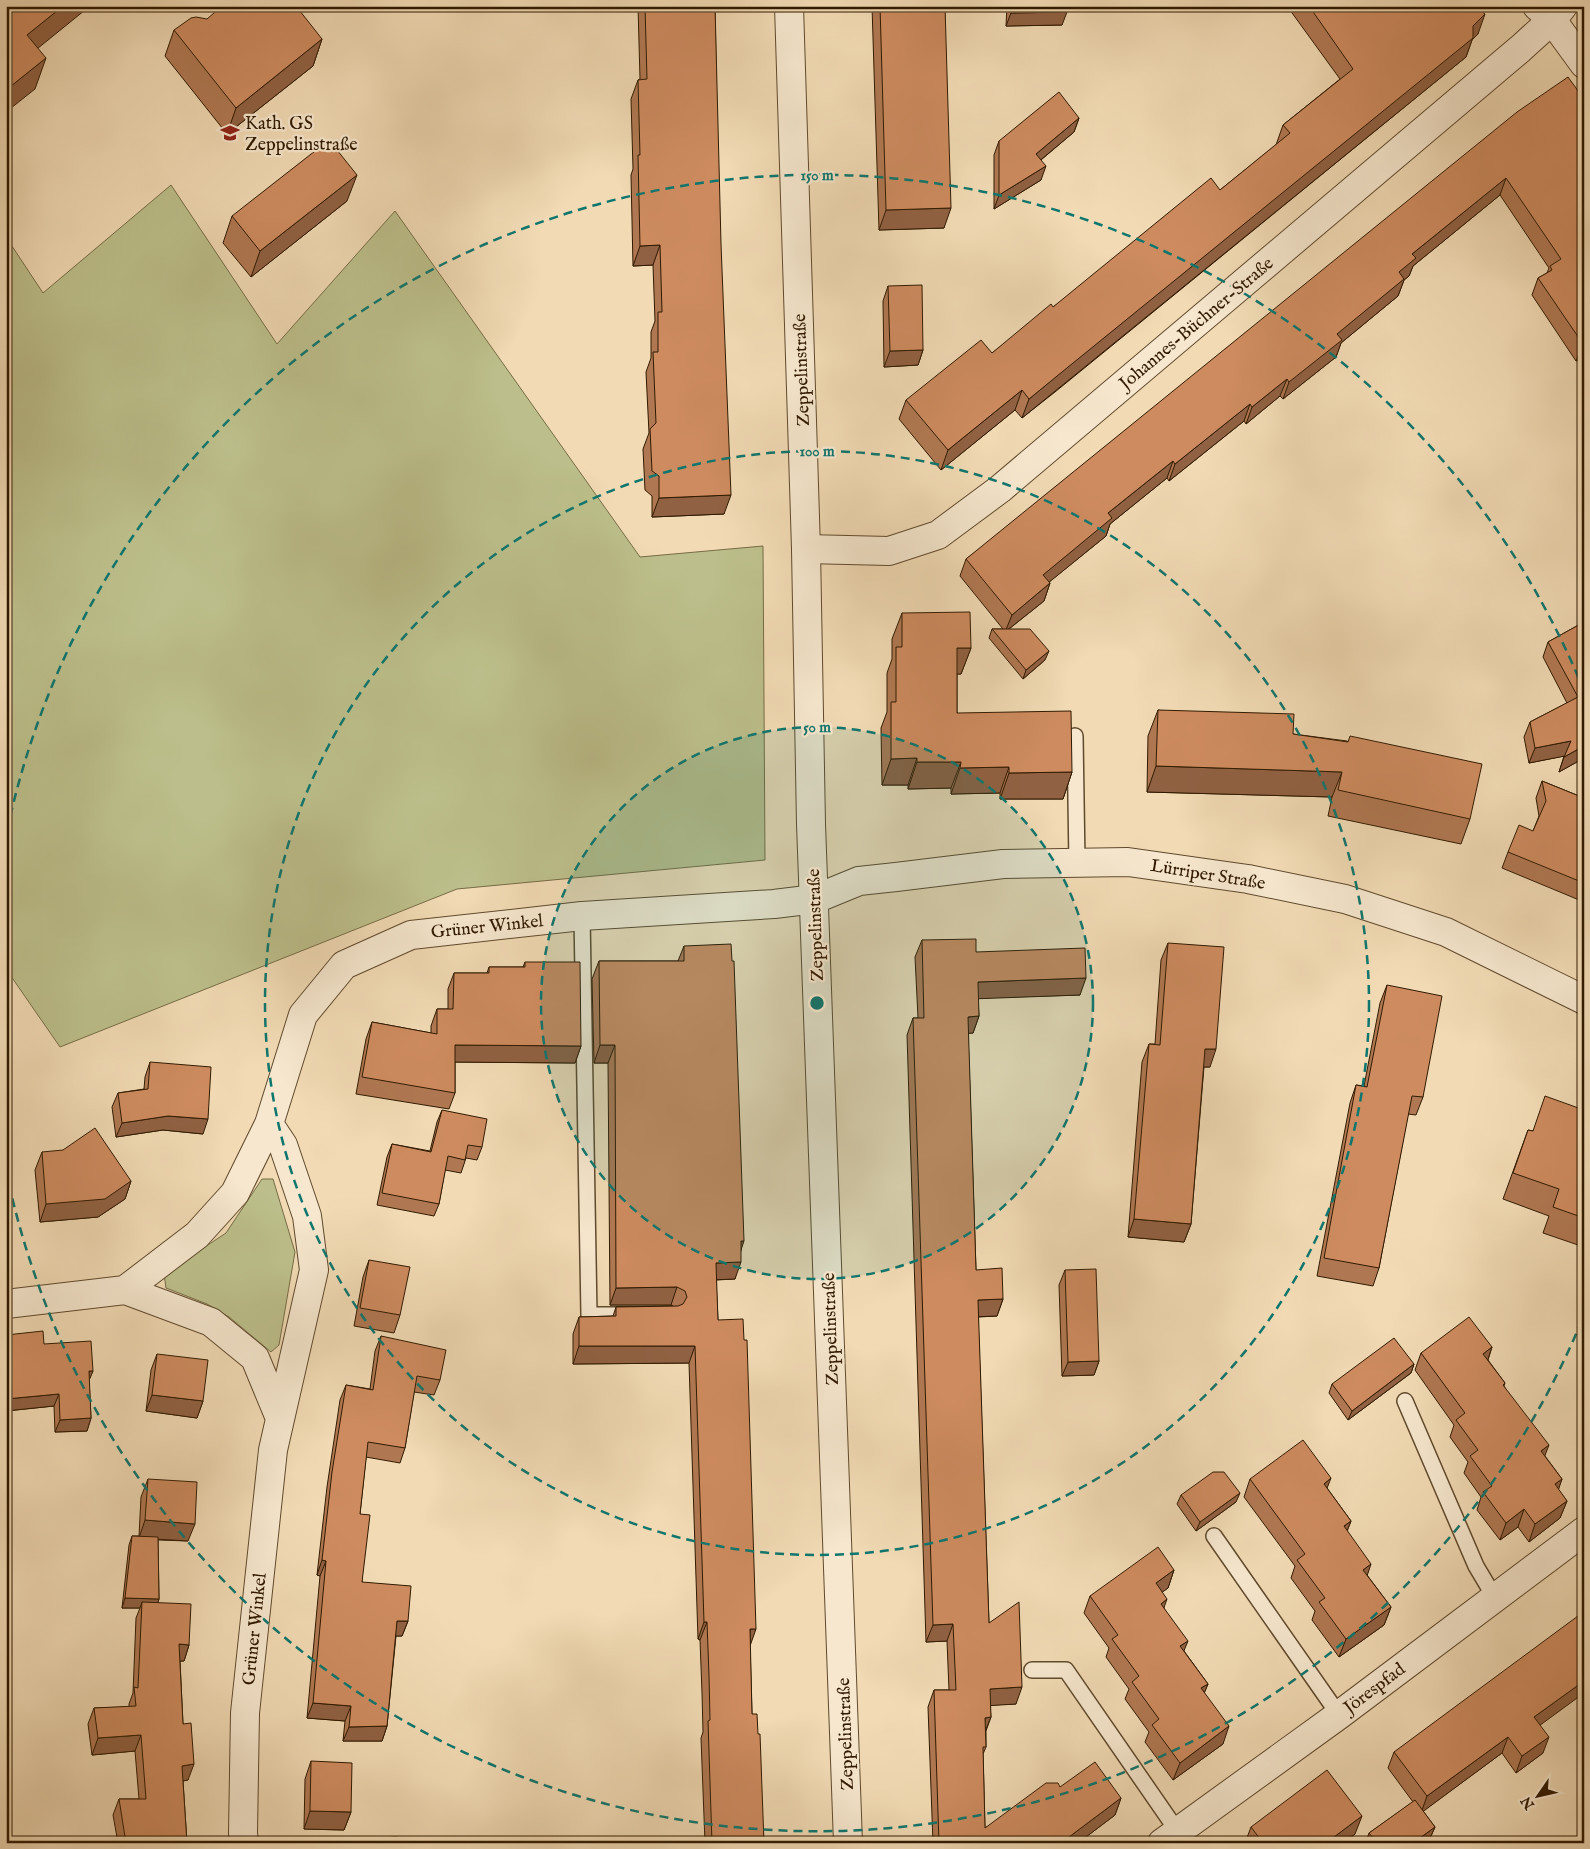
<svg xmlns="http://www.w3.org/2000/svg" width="1590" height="1849" viewBox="0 0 1590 1849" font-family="'IM FELL English',serif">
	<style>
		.green { fill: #bcbf8b; stroke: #766c46 }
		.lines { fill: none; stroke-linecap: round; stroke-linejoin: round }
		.service-casing { stroke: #604a2d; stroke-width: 18 }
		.minor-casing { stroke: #604a2d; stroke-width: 30 }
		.tertiary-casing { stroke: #604a2d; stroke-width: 30 }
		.service { stroke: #f6e7ce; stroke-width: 15 }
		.minor { stroke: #f6e7ce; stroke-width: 28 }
		.tertiary { stroke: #f6e7ce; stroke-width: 28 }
		.wall { fill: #b07852; stroke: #301a00 }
		.shaded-wall { fill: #906142; stroke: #301a00 }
		.building { fill: #cd8b5f; stroke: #301a00 }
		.ring { fill: none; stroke: #0f766e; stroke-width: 2.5; stroke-dasharray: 9 6 }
		.labels { text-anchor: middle; stroke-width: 4.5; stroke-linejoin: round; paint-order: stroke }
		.poi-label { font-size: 18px; fill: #301a00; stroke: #f6e7ce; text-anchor: start }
		.street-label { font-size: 18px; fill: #301a00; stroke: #f6e7ce }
		.centre { fill: #0f766e; stroke: #f6e7ce; stroke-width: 2.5 }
		.ring-label { font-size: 15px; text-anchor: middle; font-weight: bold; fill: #0f766e; stroke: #f6e7ce; stroke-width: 4.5; stroke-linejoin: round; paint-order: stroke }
	</style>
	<rect width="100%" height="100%" fill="#f1dab4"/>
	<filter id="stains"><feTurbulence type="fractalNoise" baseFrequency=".004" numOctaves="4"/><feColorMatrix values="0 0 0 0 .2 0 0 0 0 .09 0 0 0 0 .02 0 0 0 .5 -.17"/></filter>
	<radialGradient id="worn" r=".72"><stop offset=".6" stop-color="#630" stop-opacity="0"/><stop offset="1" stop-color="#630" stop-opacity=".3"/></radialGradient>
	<path class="green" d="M171 185 277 344 395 211 640 557 763 546 765 860 457 889 60 1047 6 969V237L43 293Z
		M262 1179H273L295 1252 279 1345 271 1352 229 1317 207 1304 166 1288 164 1274 226 1233Z"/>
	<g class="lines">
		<g class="service-casing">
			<path id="service" d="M1075 736 1077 862
				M582 916 589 1315H632
				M1405 1401 1476 1566 1495 1598
				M1214 1536 1339 1715
				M1032 1670H1066L1178 1832"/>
		</g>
		<g class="minor-casing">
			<path id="minor" d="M806 549 889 551 938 535 1000 489 1520 49 1552 20 1563 6
				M125 1290 211 1322 255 1358 279 1416
				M6 1304 125 1290 197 1235 235 1193 269 1124 303 1015 344 965 411 935 582 916 774 904 815 899
				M244 1843 243 1833 245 1713 273 1450 314 1270 307 1216 283 1145 269 1124
				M1162 1843 1339 1715 1584 1531"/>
		</g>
		<g class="tertiary-casing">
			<path id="tertiary" d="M789 6 806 549 811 824 848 1843
				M1537 6 1552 20 1584 64
				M815 899 859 881 896 877 1003 864 1128 862 1248 879 1345 899 1446 932 1584 1000"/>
		</g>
		<use href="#service" class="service"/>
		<use href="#minor" class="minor"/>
		<use href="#tertiary" class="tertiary"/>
	</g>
	<path class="wall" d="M638 6H715L724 514 652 517V496L645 490 643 449 649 433 646 372 651 358V332L655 321 653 265 633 266 631 175 633 169 631 99 638 80 640 79Z
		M872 6H945L944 228 879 230Z
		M1007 6H1062V25L1006 26Z
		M1287 6H1479L1478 9V34L1472 40 1466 57 1055 392 1022 418 1015 410 941 470 899 419 906 400 992 353 1053 307 1220 190 1276 145 1283 125 1340 79Z
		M174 30 322 39 313 66 227 134 165 56Z
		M1584 99V360L1582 358 1576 361 1532 295 1538 278 1547 273 1549 268 1500 195 1413 266 1409 276 1404 280 1398 296 1341 343 1336 357 1283 399 1280 396 1246 424 1244 421 1169 481 1167 478 1110 524 1106 536 1049 582 1050 583 1044 601 1009 629 1045 660 1023 679 989 638 992 629H1003L960 576 966 559Z
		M1079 118 1074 132 1041 160V180L994 209V155L999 141Z
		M347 201 251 277 223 243 232 216Z
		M888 286 923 350 918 365 884 367 883 301Z
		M902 613 971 648 961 674H957V713L1072 772 1063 799H1000V793L951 794V788L908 789V785H882L881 728 887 712V673L892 659V639Z
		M1584 622V758L1559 772 1564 756 1529 763 1524 737 1530 722 1567 703 1543 657 1548 642Z
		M1158 710 1293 734 1347 741 1470 819 1461 844 1328 816 1332 797 1147 792 1148 736Z
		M1542 781 1584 798V902L1502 868 1508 852 1533 831 1539 816 1536 798Z
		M922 940 976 952 1080 995 978 998 979 1016 973 1033H968L976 1270 1003 1299 997 1316 978 1317 989 1623 1016 1704 990 1705 991 1717 986 1731V1747L983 1754 985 1828 1060 1787 1121 1798 1115 1815 1078 1843H933L928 1707 934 1690H949L947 1641 926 1642 907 1035 913 1018H918L915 957Z
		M1168 943 1210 1067H1204L1191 1224 1184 1242 1128 1237 1142 1062 1149 1044H1155L1161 960Z
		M684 946 741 1250 735 1279 716 1280 718 1320 750 1645 752 1714 764 1843H705L701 1738 703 1732 702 1693 700 1640 698 1639 689 1363 573 1364V1334L579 1317 613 1316 616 1307 673 1306 671 1305H610L608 1063H594L592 979 599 961H678Z
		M525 962 581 1046 575 1063 455 1062V1093L449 1109 356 1094 366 1039 372 1022 431 1033V1026L437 1009H448V989L454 973H487L489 967H523Z
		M1387 985 1423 1097 1416 1115 1408 1114 1379 1268 1373 1286 1317 1276 1350 1103 1356 1085 1364 1086 1380 1003Z
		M150 1062 203 1134 163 1130 116 1137 112 1107 118 1093 144 1089 145 1077Z
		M442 1110 482 1147 477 1160 466 1158 461 1173 445 1170 439 1204 434 1216 377 1205 387 1157 392 1144 430 1151 437 1122Z
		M1584 1110V1247L1543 1233 1549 1216 1503 1199 1528 1130 1533 1131Z
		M42 1152 131 1181 125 1199 98 1217 40 1222 35 1170Z
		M369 1260 400 1315 394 1333 354 1326 363 1277Z
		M1065 1270 1099 1361 1094 1375 1062 1376 1059 1285Z
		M6 1335 44 1344 93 1371 89 1379 91 1418 87 1431 55 1432 54 1406 6 1411Z
		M381 1336 440 1380 434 1395 414 1392 405 1448 400 1463 366 1457 360 1514 362 1582 408 1621 402 1636H396L387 1726 382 1741H343L345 1721 307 1718 320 1576 317 1575 327 1487 340 1400 346 1385 370 1389 375 1351Z
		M1492 1347 1488 1360 1505 1383 1504 1386 1545 1456 1562 1479 1558 1489 1567 1501 1560 1518 1529 1542 1518 1527 1500 1540 1477 1510 1481 1497 1464 1473 1468 1462 1450 1437 1454 1425 1415 1370 1421 1353Z
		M157 1354 203 1401 197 1418 146 1411 151 1370Z
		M1414 1364 1411 1373 1348 1420 1329 1393 1332 1384Z
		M148 1479 188 1541 158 1540 159 1599 158 1602 189 1645 184 1661H180L183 1724 188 1780 183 1781 187 1843H118L113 1815 119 1799H139L135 1751 92 1755 88 1724 94 1708 129 1707V1704L133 1693 136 1618 140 1608H122L129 1545 132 1536H139L141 1497Z
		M1250 1479 1327 1488 1351 1521 1347 1531 1367 1575 1391 1607 1384 1625 1339 1657 1312 1620 1315 1611 1291 1578 1295 1566 1244 1497Z
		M1181 1495 1236 1502 1196 1531 1177 1504Z
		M1174 1570 1168 1588 1162 1592 1164 1608 1184 1651 1208 1684 1204 1693 1223 1744 1173 1780 1145 1742 1149 1732 1125 1699 1129 1689 1106 1657 1109 1648 1084 1613 1090 1596Z
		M1540 1725 1543 1753 1516 1773 1502 1753 1423 1811 1435 1827 1431 1836 1423 1843H1367L1366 1842 1369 1833 1413 1802 1388 1768 1394 1752Z
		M311 1761 351 1812 344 1830 304 1829 305 1779Z
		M1251 1827 1355 1834 1344 1843H1245Z"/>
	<path class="shaded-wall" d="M63 6H90L16 66 27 35Z
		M1067 12 1062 25 1006 26 1011 13Z
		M1485 14 1478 34 1472 40 1466 57 1022 418 1029 399 1473 26Z
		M322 39 313 66 227 134 236 108Z
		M46 58 35 89 6 112V90Z
		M1079 118 1074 132 1031 168 1036 154Z
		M1046 166 1041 180 994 209 999 195Z
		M357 175 347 201 251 277 260 251Z
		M1506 178 1500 195 1413 266 1409 276 1404 280 1398 296 1341 343 1336 357 1283 399 1289 382 1399 272 1412 254Z
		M951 208 944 228 879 230 886 210Z
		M660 245 653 265 633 266 640 246Z
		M1584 343V353L1582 358 1576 361 1583 344Z
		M923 350 918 365 884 367 890 351Z
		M1287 379 1280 396 1246 424 1252 407Z
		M1022 390 1015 410 941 470 948 450Z
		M1250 404 1244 421 1169 481 1175 464Z
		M1173 461 1167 478 1110 524 1106 536 1037 592 1043 575 1108 513Z
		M731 495 724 514 652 517 659 498Z
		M1050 583 1044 601 1005 632 1012 615Z
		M957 648H971L961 674H947Z
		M1049 651 1045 660 1023 679 1026 670Z
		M1571 741 1565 756 1529 763 1535 748Z
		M1584 746V758L1559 772 1564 757Z
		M917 758 908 785H882L891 759Z
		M917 762H961L951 788 908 789Z
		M1156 766 1342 772 1332 797 1147 792Z
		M1009 767 1000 793 951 794 960 768Z
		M1072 772 1063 799H1000L1009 773Z
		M1086 978 1080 995 971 999 978 982Z
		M979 1016 973 1033 962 1034 968 1017Z
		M455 1045 581 1046 575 1063 449 1062Z
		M600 1045H615L608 1063H594Z
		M1205 1049H1216L1210 1067H1199Z
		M168 1116 208 1119 203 1134 163 1130 116 1137 122 1123Z
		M131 1181 125 1199 98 1217 40 1222 46 1204Z
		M1134 1219 1191 1224 1184 1242 1128 1237Z
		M741 1241H744L738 1259Z
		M741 1262 735 1279 709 1280 716 1263Z
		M677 1287 671 1305H610L616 1288Z
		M1003 1299 997 1316 971 1317 978 1300Z
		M579 1346H695L689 1363 573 1364Z
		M1492 1347 1486 1365 1483 1354Z
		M1099 1361 1094 1375 1062 1376 1068 1362Z
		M1414 1364 1411 1373 1348 1420 1352 1411Z
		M89 1371H93L88 1383Z
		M59 1394 54 1406 6 1411V1399Z
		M152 1395 203 1401 197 1418 146 1411Z
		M91 1418 87 1431 55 1432 60 1420Z
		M1549 1445 1542 1463 1541 1451Z
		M1331 1478 1324 1496V1484Z
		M1562 1479 1556 1497 1555 1484Z
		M1240 1493 1236 1502 1196 1531 1200 1522Z
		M1567 1501 1560 1518 1529 1542 1535 1524Z
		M1524 1509 1518 1527 1500 1540 1506 1523Z
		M145 1520 195 1524 188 1541 139 1538Z
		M1351 1521 1344 1539V1526Z
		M322 1560 326 1561 320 1576 317 1575Z
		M1371 1564 1365 1582 1363 1570Z
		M1174 1570 1168 1588 1150 1601 1156 1583Z
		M125 1598 159 1599 156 1608 142 1602 140 1608H122Z
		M1167 1599 1161 1616V1604Z
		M1391 1607 1384 1625 1339 1657 1346 1639Z
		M397 1621H408L402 1636H392Z
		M704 1622H707L700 1640 698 1639Z
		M953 1624 947 1641 926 1642 933 1625Z
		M750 1629H756L750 1646Z
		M1188 1641 1181 1658 1180 1646Z
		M179 1644 189 1645 184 1661H173Z
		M1584 1681V1693L1528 1734 1534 1717Z
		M1208 1684 1201 1701V1688Z
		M1022 1687 1016 1704 984 1706 990 1689Z
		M313 1703 351 1706 345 1721 307 1718Z
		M991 1717 984 1734 985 1718Z
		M387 1726 382 1741H343L349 1727Z
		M1229 1726 1223 1744 1173 1780 1180 1763Z
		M141 1735 135 1751 92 1755 98 1738Z
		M1508 1737 1502 1753 1421 1813 1427 1796Z
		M1549 1737 1543 1753 1516 1773 1522 1756Z
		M194 1764 188 1780 176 1782 182 1766Z
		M1121 1798 1115 1815 1078 1843H1067L1069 1837Z
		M310 1811 351 1812 344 1830 304 1829Z
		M1362 1816 1355 1834 1344 1843H1326Z
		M1435 1827 1431 1836 1423 1843H1413Z"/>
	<path class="building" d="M6 6H63L27 35 46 58 6 90Z
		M222 6H296L322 39 236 108 174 30 191 18 196 17 207 19Z
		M645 6H715L721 244 731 495 659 498V476L652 471 650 429 656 423 653 352H658V312H662L660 245 640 246 638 155H640L638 80 647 79Z
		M880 6H945L951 208 886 210Z
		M1011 6H1062L1067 12 1011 13Z
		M1309 6H1475L1485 14 1473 26V38L1062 372 1029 399 1022 390 948 450 906 400 981 340 992 353 1051 304 1053 307 1211 178 1220 190 1290 133 1283 125 1353 69Z
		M1568 77 1584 99V343L1583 344 1538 278 1552 270 1550 266 1561 259 1506 178 1412 254 1416 258 1399 272 1404 279 1337 334 1342 340 1289 382 1287 379 1252 407 1250 404 1175 464 1173 461 1108 513 1112 518 1043 575 1050 583 1012 615 966 559 1517 112Z
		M1059 92 1079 118 1036 154 1046 166 999 195V141Z
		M329 140 357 175 260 251 232 216Z
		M922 285 923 350 890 351 888 286Z
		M970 612 971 648H957V713L1071 711 1072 772 1009 773V767L960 768 961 762H917V758L891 759V702H896V647H902V613Z
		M1584 622V746L1564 757 1571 741 1535 748 1530 722 1578 697 1548 642Z
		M992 629H1030L1049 651 1026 670Z
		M1158 710 1294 714 1293 734 1348 742 1350 736 1482 764 1470 819 1338 790 1342 772 1156 766Z
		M1542 781 1584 798V883L1508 852 1519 825 1533 831 1546 801Z
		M976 939V952L1085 948 1086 978 978 982 979 1016 968 1017 976 1270 1002 1268 1003 1299 978 1300 989 1623 1019 1602 1022 1687 990 1689 991 1717 985 1718 986 1747H983L985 1828 1046 1783H1058L1060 1787 1095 1762 1121 1798 1069 1837 1072 1843H939L934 1690H956L953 1624 933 1625 913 1018H924L922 940Z
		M1168 943 1224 947 1216 1049H1205L1191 1224 1134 1219 1149 1044 1160 1045Z
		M731 944 732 961H734L744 1241H741V1262L716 1263 717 1292 718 1320 743 1319 744 1340H747L756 1629H750L752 1714H757L758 1734H760L764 1843H712L708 1721 710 1720 709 1676 707 1622H704L695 1346H579V1317L616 1316V1307L678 1306 683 1304 687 1297 685 1291 677 1287 616 1288 615 1045H600L599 961H684V946Z
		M525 962H580L581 1046 455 1045V1093L362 1077 372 1022 437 1034V1009H453L454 973H489V967H525Z
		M1387 985 1442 996 1423 1097 1412 1096 1379 1268 1324 1258 1356 1085 1367 1087Z
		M150 1062 211 1067 208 1119 168 1116 122 1123 118 1093 148 1089Z
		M1545 1096 1584 1110V1218L1553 1207 1559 1189 1513 1173 1528 1130 1533 1131Z
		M442 1110 487 1119 482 1147 468 1145 465 1160 448 1156 439 1204 382 1193 392 1144 431 1152Z
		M95 1128 131 1181 105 1199 46 1204 42 1152 63 1150Z
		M369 1260 410 1267 400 1315 360 1308Z
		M1096 1269 1099 1361 1068 1362 1065 1270Z
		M1469 1317 1492 1347 1483 1354 1505 1383 1503 1385 1549 1445 1541 1451 1562 1479 1555 1484 1567 1501 1535 1524 1524 1509 1506 1523 1483 1492 1492 1486 1470 1456 1478 1450 1456 1420 1465 1413 1421 1353Z
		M43 1331 44 1344 91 1341 93 1371H89L91 1418 60 1420 59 1394 6 1399V1335Z
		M381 1336 446 1350 440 1380 417 1376 405 1448 368 1442 360 1514 370 1515 362 1582 411 1586 408 1621H397L387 1726 349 1727 351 1706 313 1703 326 1561 322 1560 332 1472 346 1385 373 1390Z
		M1394 1338 1414 1364 1352 1411 1332 1384Z
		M157 1354 208 1360 203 1401 152 1395Z
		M1303 1440 1331 1478 1324 1484 1351 1521 1344 1526 1371 1564 1363 1570 1391 1607 1346 1639 1319 1602 1325 1598 1297 1560 1305 1554 1250 1479Z
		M1213 1472H1224L1240 1493 1200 1522 1181 1495Z
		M148 1479 197 1482 195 1524 145 1520Z
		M132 1536 158 1537 159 1599 125 1598Z
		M1158 1547 1174 1570 1156 1583 1167 1599 1161 1604 1188 1641 1180 1646 1208 1684 1201 1688 1229 1726 1180 1763 1152 1725 1159 1719 1132 1682 1139 1676 1112 1639 1118 1635 1090 1596Z
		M142 1602 191 1604 189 1645 179 1644 183 1724 191 1723 194 1764 182 1766 187 1843H126L119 1799H146L141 1735 98 1738 94 1708 136 1706 134 1687 138 1688Z
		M1582 1613 1584 1616V1681L1534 1717 1549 1737 1522 1756 1508 1737 1427 1796 1394 1752Z
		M311 1761 352 1763 351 1812 310 1811Z
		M1327 1770 1362 1816 1326 1843H1263L1251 1827Z
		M1415 1800 1435 1827 1413 1843H1377L1369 1833Z
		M397 1837V1843H348V1840Z"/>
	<circle cx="817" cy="1003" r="276" fill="#0f766e" fill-opacity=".12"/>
	<g class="ring">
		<circle cx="817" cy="1003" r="276"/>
		<circle cx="817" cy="1003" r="552"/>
		<path d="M1582 1320A828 828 0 0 1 7 1175M7 831A828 828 0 0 1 1582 686"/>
	</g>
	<defs>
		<g id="school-bare" transform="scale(1.5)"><path d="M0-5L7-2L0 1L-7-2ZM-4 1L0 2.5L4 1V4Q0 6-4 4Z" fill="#8f2418" stroke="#f6e7ce" stroke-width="2.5" paint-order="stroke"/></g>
	</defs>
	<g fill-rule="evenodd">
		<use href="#school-bare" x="230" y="133"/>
	</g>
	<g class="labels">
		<g class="poi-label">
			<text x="245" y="129">Kath. GS<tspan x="245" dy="21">Zeppelinstraße</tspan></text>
		</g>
		<g class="street-label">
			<text transform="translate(1196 323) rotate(-40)" y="6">Johannes-Büchner-Straße</text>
			<text transform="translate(801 370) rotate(-92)" y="6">Zeppelinstraße</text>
			<text transform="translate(1208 874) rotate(9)" y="6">Lürriper Straße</text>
			<text transform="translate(815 925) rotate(-92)" y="6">Zeppelinstraße</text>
			<text transform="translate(487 926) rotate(-6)" y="6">Grüner Winkel</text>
			<text transform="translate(830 1329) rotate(-92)" y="6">Zeppelinstraße</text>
			<text transform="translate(254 1629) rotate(-84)" y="6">Grüner Winkel</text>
			<text transform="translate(1374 1688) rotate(-37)" y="6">Jörespfad</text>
			<text transform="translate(845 1734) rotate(-92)" y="6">Zeppelinstraße</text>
		</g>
	</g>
	<circle cx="817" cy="1003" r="8" class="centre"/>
	<g class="ring-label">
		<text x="817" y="180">150 m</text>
		<text x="817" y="456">100 m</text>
		<text x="817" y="732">50 m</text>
	</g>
	<rect width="1590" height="1849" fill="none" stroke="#f1dab4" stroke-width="25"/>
	<rect x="8" y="8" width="1575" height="1834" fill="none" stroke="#301a00" stroke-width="2.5"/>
	<rect x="12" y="12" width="1565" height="1824" fill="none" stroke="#301a00"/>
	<g transform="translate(1538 1796) rotate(236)" stroke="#f6e7ce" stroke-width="4" paint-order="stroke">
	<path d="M0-4L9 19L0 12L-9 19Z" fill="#301a00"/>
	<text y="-8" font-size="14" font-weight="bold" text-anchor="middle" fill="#301a00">N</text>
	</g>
	<rect width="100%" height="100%" filter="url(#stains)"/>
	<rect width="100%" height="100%" fill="url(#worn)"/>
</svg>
